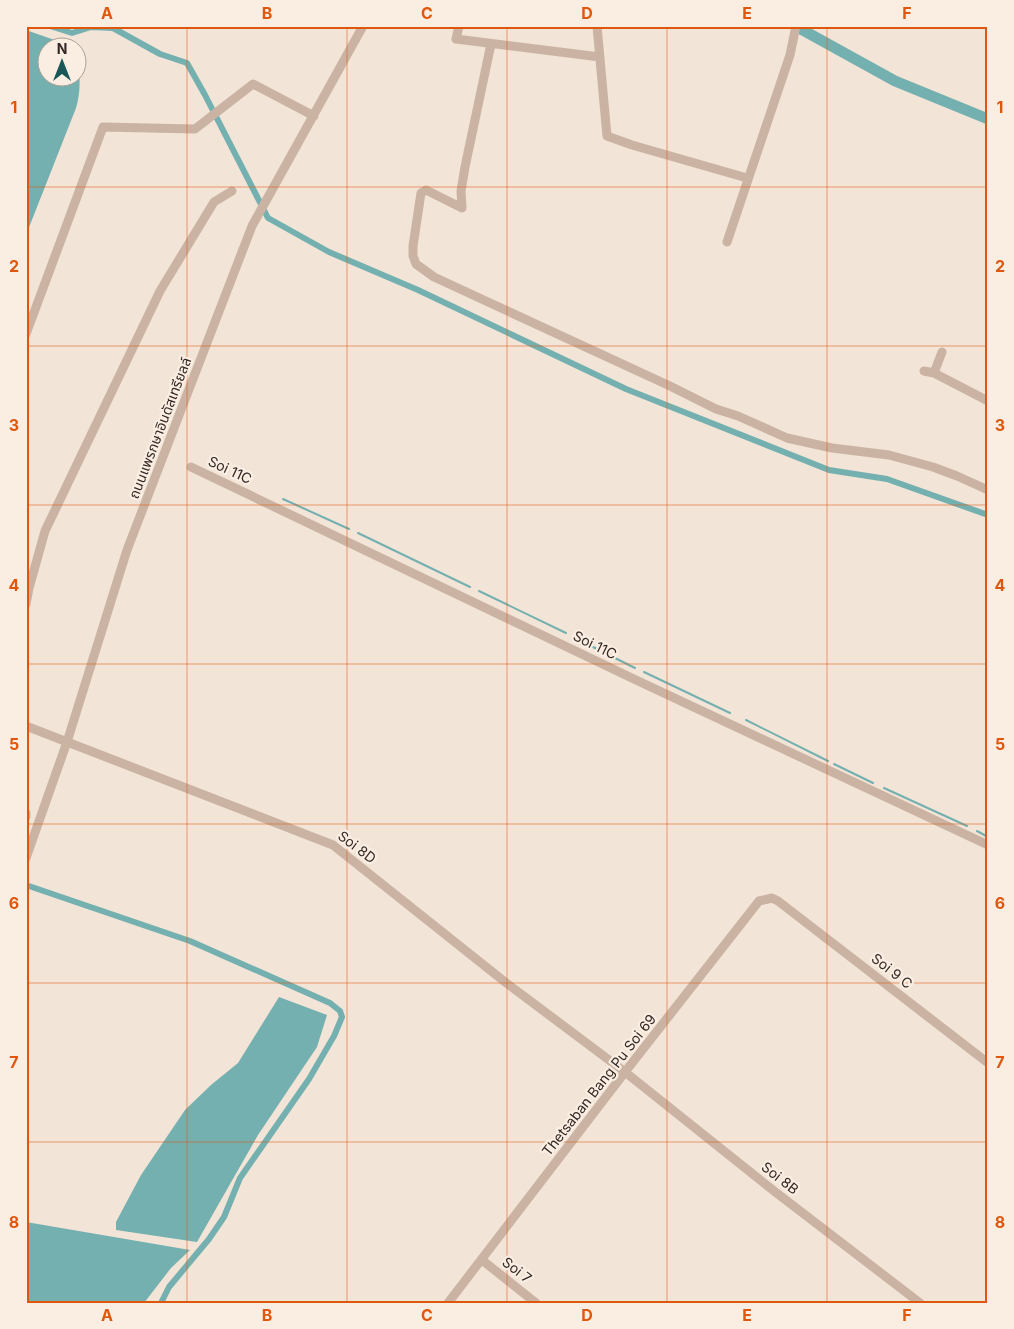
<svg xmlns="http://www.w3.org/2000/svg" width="1014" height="1329" viewBox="0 0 1014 1329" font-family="Inter,'Noto Sans Thai',sans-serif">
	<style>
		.water { fill: #74b0b0 }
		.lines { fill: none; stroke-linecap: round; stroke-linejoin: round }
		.stream { stroke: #74b0b0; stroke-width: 2 }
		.canal { stroke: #74b0b0; stroke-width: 6 }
		.river { stroke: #74b0b0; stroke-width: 11 }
		.minor { stroke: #cab3a2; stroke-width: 9 }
		.grid { fill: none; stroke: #df570d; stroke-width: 1; stroke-opacity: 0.55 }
		.labels { text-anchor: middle; stroke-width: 4.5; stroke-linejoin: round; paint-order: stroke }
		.street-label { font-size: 14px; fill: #342925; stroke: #faeee3 }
		.neatline { fill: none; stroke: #df570d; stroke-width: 2 }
		.grid-label { font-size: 16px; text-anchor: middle; font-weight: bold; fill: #df570d }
	</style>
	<rect width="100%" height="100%" fill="#f2e4d6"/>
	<path class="water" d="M26 30 63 43 69 47 48 48V78H78V58C80 75 81 92 76 108L26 235Z
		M279 997 327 1015 317 1047 258 1135 197 1242 116 1230V1222L141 1175 185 1110 211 1085 238 1063Z
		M26 1222 190 1250 171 1268 144 1303H26Z"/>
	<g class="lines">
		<path class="stream" d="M283 499 349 529
			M358 533 470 587
			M479 591 566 633
			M575 638 635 668
			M644 672 730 713
			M746 720 828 761
			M834 764 873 783
			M884 788 967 826
			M977 831 988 837"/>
		<path class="canal" d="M50 26 72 33 91 27 113 28 160 54 187 63 205 95 268 218 329 252 418 290 626 389 829 470 887 479 988 515
			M26 885 190 941 330 1003 340 1011 342 1017 334 1036 309 1079 240 1178 224 1217 209 1239 169 1287 161 1303"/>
		<path class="river" d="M799 28 895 81 988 119"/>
		<path class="minor" d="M459 26 456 39 600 57
			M597 26 607 136 632 145 747 178
			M491 44 465 167 461 191 462 208 426 190 421 193 413 246V256L416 264 434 277 670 386 716 409 738 416 787 438 832 448 889 455 933 467 957 476 988 490
			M727 242 790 55 796 26
			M26 334 103 127 195 129 253 84 314 116
			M924 371 934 373 988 401
			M934 373 942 352
			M191 467 636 680 988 845
			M26 604 29 588 45 531 160 291 214 202 232 191
			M26 726 333 845 505 982 625 1072 774 1191 920 1303
			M26 813V817
			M26 858 67 742 127 550 252 226 363 26
			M482 1260 536 1303
			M448 1303 625 1072 759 901 772 898 778 901 988 1063"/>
	</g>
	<path class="grid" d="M187 26V1303M347 26V1303M507 26V1303M667 26V1303M827 26V1303M26 187H988M26 346H988M26 505H988M26 664H988M26 824H988M26 983H988M26 1142H988"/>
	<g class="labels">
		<g class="street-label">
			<text transform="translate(160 428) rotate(-69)" y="5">ถนนแพรกษาอินดัสเทรียลล์</text>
			<text transform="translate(230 470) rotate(25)" y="5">Soi 11C</text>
			<text transform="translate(595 645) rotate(26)" y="5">Soi 11C</text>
			<text transform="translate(357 847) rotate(37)" y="5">Soi 8D</text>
			<text transform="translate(892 971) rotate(38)" y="5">Soi 9 C</text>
			<text transform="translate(599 1085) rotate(-52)" y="5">Thetsaban Bang Pu Soi 69</text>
			<text transform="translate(780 1178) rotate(38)" y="5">Soi 8B</text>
			<text transform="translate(517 1270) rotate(38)" y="5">Soi 7</text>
		</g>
	</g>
	<rect width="1014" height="1329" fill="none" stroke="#faeee3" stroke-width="55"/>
	<g transform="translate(62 62)"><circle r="24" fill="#faeee3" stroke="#ab9f97"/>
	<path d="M0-4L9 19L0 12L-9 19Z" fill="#195657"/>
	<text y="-8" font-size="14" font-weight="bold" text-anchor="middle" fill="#342925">N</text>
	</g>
	<rect x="28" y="28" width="958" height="1274" class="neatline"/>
	<g class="grid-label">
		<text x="107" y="19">A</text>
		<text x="267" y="19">B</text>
		<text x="427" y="19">C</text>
		<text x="587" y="19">D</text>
		<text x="747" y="19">E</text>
		<text x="907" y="19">F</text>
		<text x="14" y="113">1</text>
		<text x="1000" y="113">1</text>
		<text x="14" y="272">2</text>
		<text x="1000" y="272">2</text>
		<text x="14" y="431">3</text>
		<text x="1000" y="431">3</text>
		<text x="14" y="591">4</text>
		<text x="1000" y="591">4</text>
		<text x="14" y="750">5</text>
		<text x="1000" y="750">5</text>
		<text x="14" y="909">6</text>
		<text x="1000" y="909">6</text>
		<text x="14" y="1068">7</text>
		<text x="1000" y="1068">7</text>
		<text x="14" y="1228">8</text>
		<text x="1000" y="1228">8</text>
		<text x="107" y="1321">A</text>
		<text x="267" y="1321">B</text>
		<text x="427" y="1321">C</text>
		<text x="587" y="1321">D</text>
		<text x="747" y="1321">E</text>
		<text x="907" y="1321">F</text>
	</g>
</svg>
